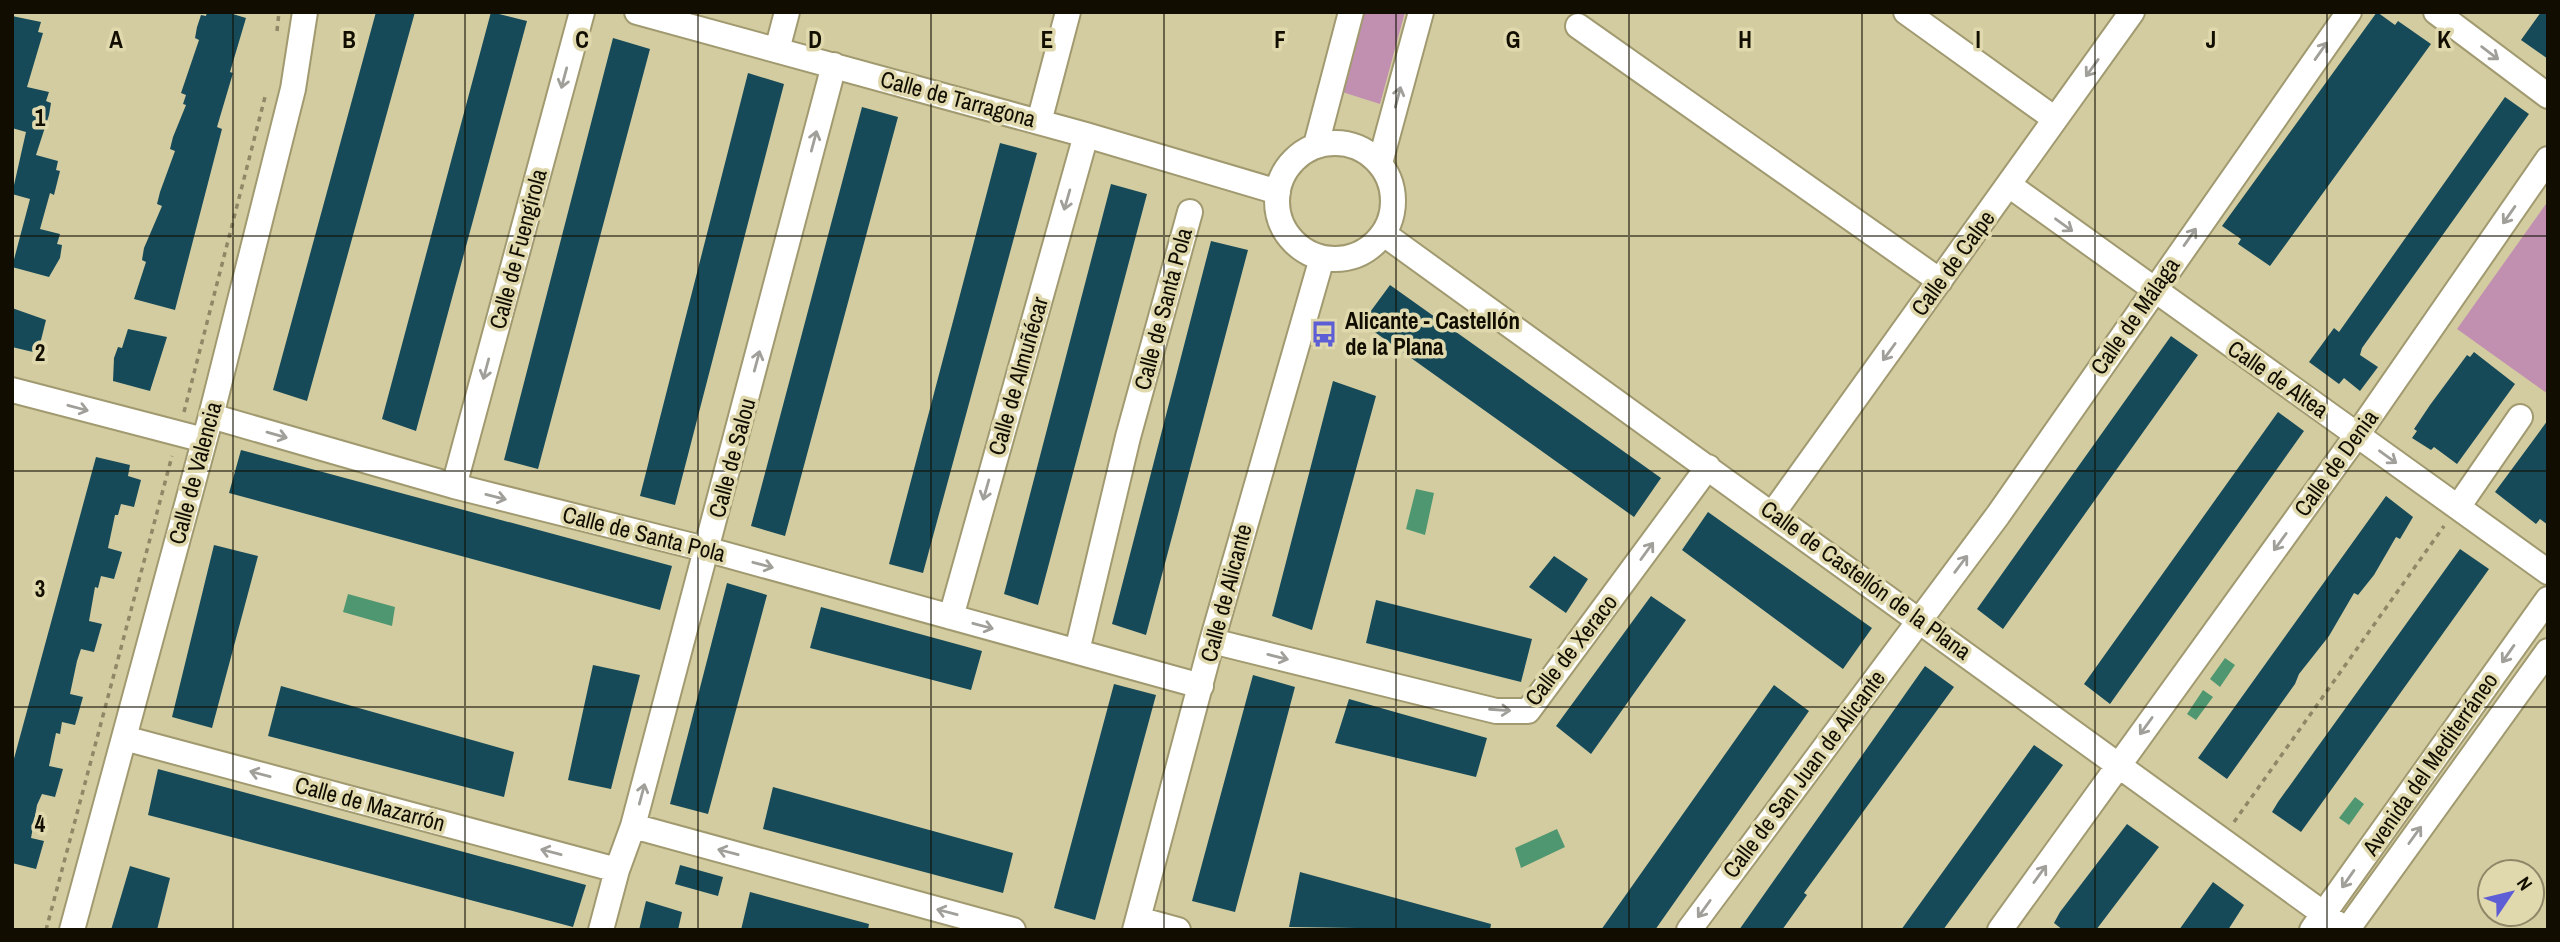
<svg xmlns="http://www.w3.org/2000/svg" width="2560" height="942" viewBox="0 0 2560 942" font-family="'Archivo Narrow',sans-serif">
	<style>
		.green { fill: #c190b1 }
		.water { fill: #4f9770 }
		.building { fill: #164a58 }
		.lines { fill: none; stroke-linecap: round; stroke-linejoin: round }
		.minor-casing { stroke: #a19a70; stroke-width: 28 }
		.path { stroke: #8e8867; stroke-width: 3.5; stroke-dasharray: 5 5; stroke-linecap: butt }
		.minor { stroke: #fff; stroke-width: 24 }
		.oneway { stroke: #a09f99 }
		.grid { fill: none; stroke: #110e01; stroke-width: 2; stroke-opacity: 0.55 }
		.labels { text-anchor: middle; stroke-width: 7; stroke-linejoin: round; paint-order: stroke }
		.street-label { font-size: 23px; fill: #110e01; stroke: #e1d9ae }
		.poi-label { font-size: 23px; font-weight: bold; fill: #110e01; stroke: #e1d9ae; text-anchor: start }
		.grid-label { font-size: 23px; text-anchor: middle; font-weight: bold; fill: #110e01; stroke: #e1d9ae; stroke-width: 7; stroke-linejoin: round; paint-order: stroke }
	</style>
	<rect width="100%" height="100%" fill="#d4cca1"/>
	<path class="green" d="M1361 12H1405L1380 104 1339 91Z
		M2548 201V394L2457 329Z"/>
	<path class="water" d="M1416 489 1434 493 1425 535 1406 529Z
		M348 594 395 607 392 626 343 612Z
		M2225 658 2235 665 2220 687 2210 679Z
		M2203 690 2213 697 2196 720 2187 714Z
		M2355 797 2364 804 2349 825 2339 818Z
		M1557 829 1565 847 1521 868 1515 848Z"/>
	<path class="building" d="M207 12H226L246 18 230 72 233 73 217 127 222 129 175 310 134 299 146 262 142 260 144 248 162 206 157 204 160 192 175 151 170 149 173 137 186 105 183 104 186 95 181 93 199 40 195 38 197 27 201 15 206 16Z
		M376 12H415L307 401 273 390Z
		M491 12 527 21 416 431 382 419Z
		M2377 12 2395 25 2398 21 2431 44 2270 266 2238 244 2241 239 2222 226Z
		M2541 12H2548V59L2521 40Z
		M12 16 41 22 38 32 43 33 27 87 49 92 46 101 51 103 49 115 36 155 58 161 56 170 60 171 54 195 50 193 40 229 60 234 57 244 62 245 60 258 49 277 12 267 30 199 12 194 26 132 12 128Z
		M613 38 650 49 538 469 504 460Z
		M748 73 784 84 675 505 640 496Z
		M2505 97 2529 114 2362 348 2360 355 2378 367 2360 391 2344 378 2339 384 2309 362 2334 328 2339 332Z
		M862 107 898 117 785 536 751 526Z
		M1000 143 1037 153 923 573 889 564Z
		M1111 184 1147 194 1038 605 1004 594Z
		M1211 241 1248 250 1146 635 1112 624Z
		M1390 285 1661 478 1634 517 1362 323Z
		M12 308 46 320 40 344 36 342 33 352 12 347Z
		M128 329 167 337 150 391 113 381 114 358 118 347 122 348Z
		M2171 336 2198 355 2003 629 1977 609Z
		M2474 352 2515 384 2457 464 2434 447 2431 450 2412 438 2417 431 2414 429 2430 405 2467 355 2470 357Z
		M1333 381 1376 396 1312 630 1272 616Z
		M2278 412 2304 431 2110 704 2084 684Z
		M2548 420V525L2540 519 2536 524 2495 492Z
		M241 450 672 566 660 610 229 493Z
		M96 457 130 465 128 476 141 480 134 507 121 504 118 515H115L108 548 122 552 114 579 101 576 98 588 95 587 89 621 102 624 94 652 81 649 77 661 70 694 83 697 75 725 62 722 60 734 56 733 49 766 63 769 55 797 42 794 37 805 31 838 44 841 36 869 12 863V766Z
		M2386 496 2413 517 2400 539 2396 537 2374 575 2358 595 2354 593 2329 636 2299 674 2295 684 2227 779 2198 758Z
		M1708 512 1872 628 1843 669 1682 550Z
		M214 545 258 556 212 728 172 717Z
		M2460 549 2489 569 2301 832 2272 812 2278 802Z
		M1554 556 1588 579 1566 613 1529 587Z
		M727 583 767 595 708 814 670 804Z
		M1651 596 1686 620 1591 754 1556 726Z
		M1376 600 1532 639 1521 682 1366 643Z
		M821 607 982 651 971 690 810 648Z
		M593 665 640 675 611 789 568 780Z
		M1925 666 1954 687 1804 893 1807 895 1782 930H1739Z
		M1253 675 1295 687 1235 912 1192 901Z
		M1114 684 1156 695 1095 920 1054 908Z
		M1774 685 1809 711 1655 930H1601Z
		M281 686 514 752 504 797 268 736Z
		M1349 699 1487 738 1476 777 1335 743Z
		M2034 745 2063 765 1943 930H1901Z
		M158 769 586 885 573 927 148 815Z
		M773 787 1013 853 1003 893 763 829Z
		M2127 824 2159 847 2096 930H2063L2054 923 2060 912Z
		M680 865 723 877 718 896 675 884Z
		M130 866 170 878 157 930H111Z
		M1300 872 1491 924 1490 930 1289 927Z
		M2213 882 2244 905 2228 930H2179Z
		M750 892 869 924 868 930H741Z
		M646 901 682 912 678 930H639Z"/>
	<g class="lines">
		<g class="minor-casing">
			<path id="minor" d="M637 12 1086 135 1278 192
				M1906 12 2055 119
				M2436 12 2548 96
				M1578 26 1940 281
				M777 50 787 12
				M1039 122 1068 12
				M1277 201a58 58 0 1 1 116 0a58 58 0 1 1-116 0Z
				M1316 145 1351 12
				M1380 163 1421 12
				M2009 185 2548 572
				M1384 234 2346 930
				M12 390 204 440
				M211 416 454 486 709 550 1201 686
				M454 486 582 12
				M2458 507 2520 417
				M1773 513 2132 12
				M951 617 1086 135
				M1212 641 1496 711H1528L1708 467
				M1077 651 1128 437 1190 212
				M124 738 617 870
				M633 826 1013 930
				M1138 919 1178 930
				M72 930 211 416 293 89 305 12
				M601 930 617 870 633 826 834 65
				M1135 930 1212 641 1322 258
				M1689 930 1998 515 2349 12
				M2000 930 2357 435 2548 159
				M2312 930 2548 599
				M2347 930 2548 651"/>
		</g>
		<path class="path" d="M277 31 279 12
			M184 412 265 97
			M2234 822 2444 526
			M46 930 172 456"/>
		<use href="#minor" class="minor"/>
	</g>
	<defs><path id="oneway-shaft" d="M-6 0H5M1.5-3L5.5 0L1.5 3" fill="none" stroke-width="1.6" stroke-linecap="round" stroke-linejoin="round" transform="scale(1.75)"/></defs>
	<g class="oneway">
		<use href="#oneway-shaft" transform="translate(2321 51) rotate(-55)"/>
		<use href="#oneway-shaft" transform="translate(2490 53) rotate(37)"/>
		<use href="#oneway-shaft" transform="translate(2092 68) rotate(126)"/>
		<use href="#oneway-shaft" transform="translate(564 78) rotate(105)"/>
		<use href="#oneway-shaft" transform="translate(1398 97) rotate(-75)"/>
		<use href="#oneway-shaft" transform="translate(814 141) rotate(-75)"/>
		<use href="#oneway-shaft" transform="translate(1067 200) rotate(106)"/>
		<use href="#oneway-shaft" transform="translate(2509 215) rotate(125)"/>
		<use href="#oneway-shaft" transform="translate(2064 225) rotate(36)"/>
		<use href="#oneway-shaft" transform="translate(2190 237) rotate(-55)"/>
		<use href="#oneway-shaft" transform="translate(1889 352) rotate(126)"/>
		<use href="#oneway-shaft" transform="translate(757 361) rotate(-75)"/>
		<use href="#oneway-shaft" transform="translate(486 369) rotate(105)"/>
		<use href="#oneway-shaft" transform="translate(78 408) rotate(15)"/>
		<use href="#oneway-shaft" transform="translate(277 435) rotate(16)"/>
		<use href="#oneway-shaft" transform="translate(2388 457) rotate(36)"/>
		<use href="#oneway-shaft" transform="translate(986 490) rotate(106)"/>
		<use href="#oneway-shaft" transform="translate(496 497) rotate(14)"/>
		<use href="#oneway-shaft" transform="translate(2280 542) rotate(126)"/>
		<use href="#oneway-shaft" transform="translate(1647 551) rotate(-54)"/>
		<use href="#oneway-shaft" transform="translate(1961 564) rotate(-53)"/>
		<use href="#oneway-shaft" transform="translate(763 565) rotate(15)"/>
		<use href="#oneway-shaft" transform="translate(983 626) rotate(15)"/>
		<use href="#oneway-shaft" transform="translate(2508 654) rotate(125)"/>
		<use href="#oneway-shaft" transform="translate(1278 657) rotate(14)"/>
		<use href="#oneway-shaft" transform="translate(1500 710) rotate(4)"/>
		<use href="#oneway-shaft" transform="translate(2146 726) rotate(126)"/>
		<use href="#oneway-shaft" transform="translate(260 774) rotate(-165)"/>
		<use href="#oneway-shaft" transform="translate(642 794) rotate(-75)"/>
		<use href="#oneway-shaft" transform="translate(2415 835) rotate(-54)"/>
		<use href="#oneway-shaft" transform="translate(551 852) rotate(-165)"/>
		<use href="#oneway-shaft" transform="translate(728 852) rotate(-165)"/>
		<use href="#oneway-shaft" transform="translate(2040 874) rotate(-54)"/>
		<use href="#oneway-shaft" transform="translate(2348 879) rotate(125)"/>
		<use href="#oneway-shaft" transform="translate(1704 909) rotate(126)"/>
		<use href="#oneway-shaft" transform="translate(947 912) rotate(-165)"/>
	</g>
	<path class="grid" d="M233 12V930M465 12V930M698 12V930M931 12V930M1164 12V930M1396 12V930M1629 12V930M1862 12V930M2095 12V930M2327 12V930M12 236H2548M12 471H2548M12 707H2548"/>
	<defs>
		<g id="bus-bare" transform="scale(2.1)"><path d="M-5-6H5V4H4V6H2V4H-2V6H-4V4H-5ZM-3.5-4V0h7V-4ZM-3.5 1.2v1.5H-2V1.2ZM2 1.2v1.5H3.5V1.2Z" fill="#5d5dd5" stroke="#e1d9ae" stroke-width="2.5" paint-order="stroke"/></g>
	</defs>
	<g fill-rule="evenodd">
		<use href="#bus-bare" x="1324" y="334"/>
	</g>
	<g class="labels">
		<g class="street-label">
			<text transform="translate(958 99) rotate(15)" y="8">Calle de Tarragona</text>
			<text transform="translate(518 249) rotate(-75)" y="8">Calle de Fuengirola</text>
			<text transform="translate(1953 263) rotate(-54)" y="8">Calle de Calpe</text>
			<text transform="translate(1163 309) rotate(-75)" y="8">Calle de Santa Pola</text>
			<text transform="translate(2135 316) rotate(-55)" y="8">Calle de Málaga</text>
			<text transform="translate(1018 376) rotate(-74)" y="8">Calle de Almuñécar</text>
			<text transform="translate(2278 379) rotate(35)" y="8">Calle de Altea</text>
			<text transform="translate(732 458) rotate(-75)" y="8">Calle de Salou</text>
			<text transform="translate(2336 463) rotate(-54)" y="8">Calle de Denia</text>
			<text transform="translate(195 473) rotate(-75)" y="8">Calle de Valencia</text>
			<text transform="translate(644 534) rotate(14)" y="8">Calle de Santa Pola</text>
			<text transform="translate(1866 580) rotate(36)" y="8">Calle de Castellón de la Plana</text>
			<text transform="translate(1226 593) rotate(-75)" y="8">Calle de Alicante</text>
			<text transform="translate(1571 650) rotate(-52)" y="8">Calle de Xeraco</text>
			<text transform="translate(2430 764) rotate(-55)" y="8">Avenida del Mediterráneo</text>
			<text transform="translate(1804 774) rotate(-53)" y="8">Calle de San Juan de Alicante</text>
			<text transform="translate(370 804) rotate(15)" y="8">Calle de Mazarrón</text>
		</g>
		<g class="poi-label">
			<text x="1345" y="329">Alicante - Castellón<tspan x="1345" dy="26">de la Plana</tspan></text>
		</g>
	</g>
	<g class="grid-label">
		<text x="116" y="48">A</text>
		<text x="349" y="48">B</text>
		<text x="582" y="48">C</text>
		<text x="815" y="48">D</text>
		<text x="1047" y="48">E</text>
		<text x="1280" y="48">F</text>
		<text x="1513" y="48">G</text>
		<text x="1745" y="48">H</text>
		<text x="1978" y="48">I</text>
		<text x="2211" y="48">J</text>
		<text x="2444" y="48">K</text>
		<text x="40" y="126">1</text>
		<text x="40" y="361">2</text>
		<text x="40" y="597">3</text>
		<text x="40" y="832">4</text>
	</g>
	<rect width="2560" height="942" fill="none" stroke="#110e01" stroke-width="28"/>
	<g transform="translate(2511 893) rotate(55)"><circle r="33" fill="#e1d9ae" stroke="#8e8869" stroke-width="2"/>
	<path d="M0-5L12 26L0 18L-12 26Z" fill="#5d5dd5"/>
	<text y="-10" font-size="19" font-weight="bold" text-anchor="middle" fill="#110e01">N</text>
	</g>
</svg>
